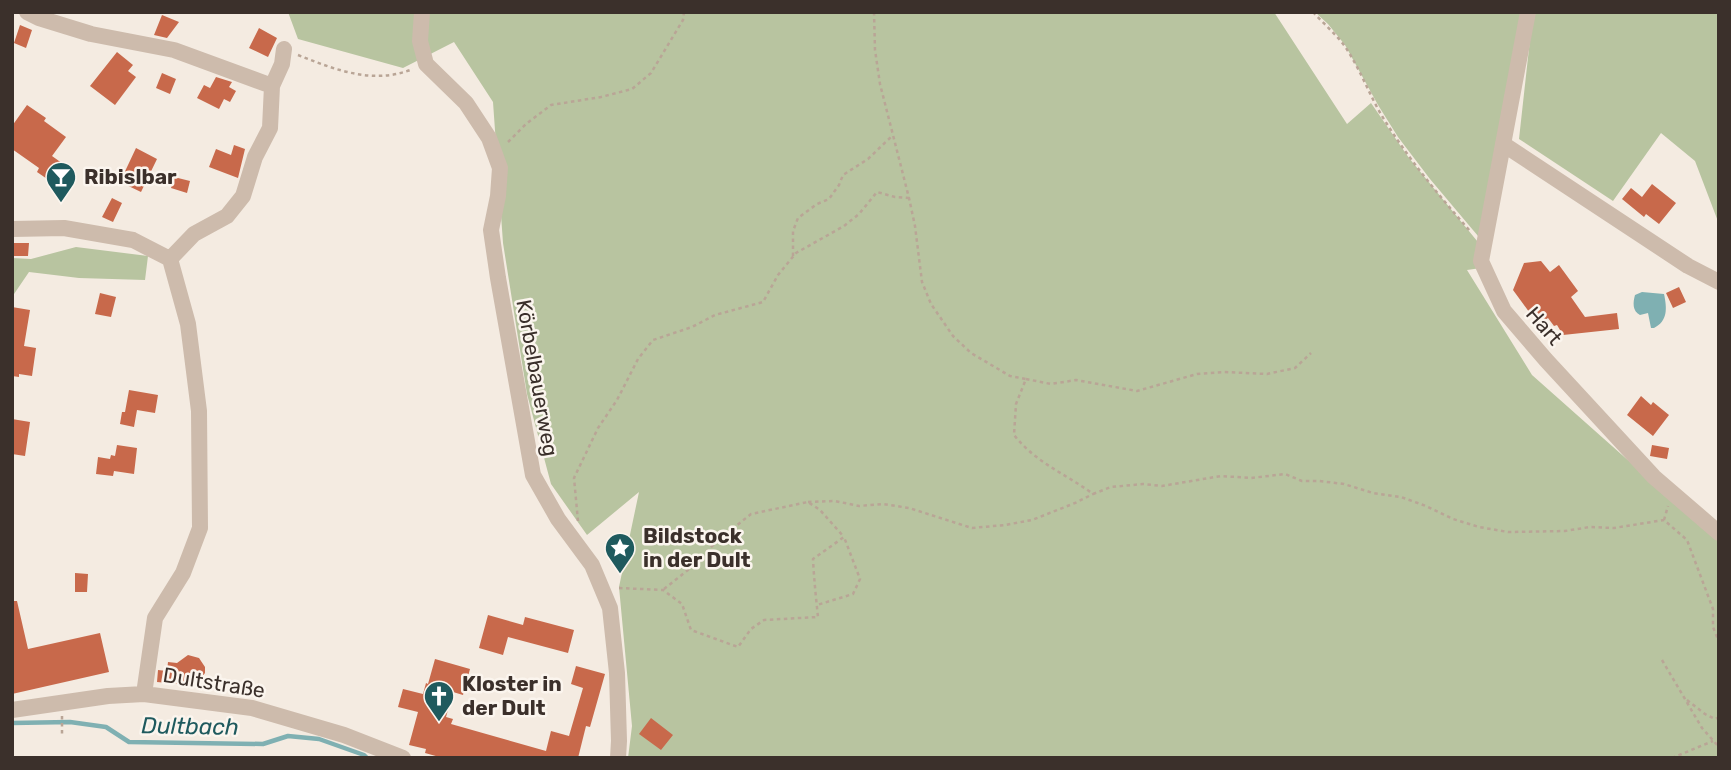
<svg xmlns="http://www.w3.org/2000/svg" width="1731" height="770" viewBox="0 0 1731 770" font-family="Rubik,sans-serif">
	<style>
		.green { fill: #b8c4a0 }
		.water { fill: #7fb0b2 }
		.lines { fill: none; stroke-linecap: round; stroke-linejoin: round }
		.stream { stroke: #7fb0b2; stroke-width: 4.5 }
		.building { fill: #c8694b }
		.path { stroke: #b9a596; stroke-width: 2.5; stroke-dasharray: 3.5 3.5; stroke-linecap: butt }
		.minor { stroke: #cdbbac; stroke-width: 16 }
		.labels { text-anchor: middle; stroke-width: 5; stroke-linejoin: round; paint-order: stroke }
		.poi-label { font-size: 21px; font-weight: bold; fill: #3b302b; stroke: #fbf5ee; text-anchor: start }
		.street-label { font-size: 21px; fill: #3b302b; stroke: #fbf5ee }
		.water-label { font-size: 23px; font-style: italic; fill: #1f5a5e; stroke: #fbf5ee }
	</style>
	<rect width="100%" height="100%" fill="#f4ebe1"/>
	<path class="green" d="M288 12H1274L1347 124 1371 103 1409 158 1482 247 1481 268 1467 270 1532 375 1719 541V758H628L632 726 619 587 639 492 587 535 551 484 527 394 503 243 493 102 454 42 403 68 298 39Z
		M1315 12H1524L1491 192 1478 236 1430 179 1398 137 1378 105 1345 45 1328 24Z
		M1533 12H1719V224L1695 161 1661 133 1613 201 1519 139Z
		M76 247 148 256 145 280 79 278 29 272 12 297V258L31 259Z"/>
	<path class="water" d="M1642 292 1664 294C1667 308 1668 321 1654 328H1651L1648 313 1640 315C1632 311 1633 302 1635 295Z"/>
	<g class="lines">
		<path class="stream" d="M12 723 70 722 106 727 129 742 263 744 288 736 319 739 364 755 367 758"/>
	</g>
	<path class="building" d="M162 15 179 22 167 38 154 35Z
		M20 25 32 30 26 48 14 43Z
		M259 28 277 38 268 57 249 48Z
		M117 52 133 65 128 71 136 77 115 105 90 86Z
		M162 73 176 79 170 94 156 88Z
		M216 77 232 82 229 87 236 91 230 102 224 99 219 109 197 98 204 85 210 88Z
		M27 105 46 118 44 121 66 137 52 156 66 166 53 183 37 172 39 168 12 149V126Z
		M234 145 245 149 238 178 209 167 216 149 231 155Z
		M136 148 157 159 141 192 120 182Z
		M174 177 190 181 187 193 171 188Z
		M1652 184 1676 203 1659 224 1646 214 1644 217 1622 199 1631 188 1642 197Z
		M112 198 122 203 113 222 102 217Z
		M12 243H29L28 256H12Z
		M1541 261 1550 272 1559 265 1578 291 1571 297 1585 317 1617 313 1619 329 1563 335 1557 325 1554 326 1548 318 1538 324 1513 290 1524 263Z
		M1679 287 1686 302 1673 308 1666 293Z
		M100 293 116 297 111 317 95 314Z
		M12 307 30 310 24 346 36 348 32 376 19 374V377L12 376Z
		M129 390 158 395 155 413 137 410 134 427 120 424 122 412H125Z
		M1641 396 1651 405 1653 402 1669 415 1653 436 1627 415Z
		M12 419 30 422 25 456 12 454Z
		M117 445 137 448 134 474 114 471 113 476 96 474 98 457 110 459 111 455 115 456Z
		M1652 445 1669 448 1667 459 1650 456Z
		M75 573 88 574 87 592H75Z
		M12 601H17L28 649 100 633 109 672 12 694Z
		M488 615 523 625 525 617 574 630 568 653 508 637 503 655 479 648Z
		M188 655 199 658 205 667V673L198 682 188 685 157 682 158 670 167 671 168 662 177 663Z
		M435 659 470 669 463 695 453 692 446 717 453 719 451 724 546 751 551 731 569 736 583 688 571 684 576 666 605 674 590 727 586 726 578 758H443L425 753 426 749 409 745 418 712 398 707 403 689 423 694 426 683 428 684Z
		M651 718 673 735 661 750 639 734Z"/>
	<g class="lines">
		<path class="path" d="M874 12 875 50 880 84 909 198 915 226 922 282 931 304 953 336 971 353 1010 376 1026 379 1016 404 1014 435C1036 463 1066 474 1093 494L1111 487 1143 484 1162 486 1221 476 1251 478 1285 474 1302 481H1319L1344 484 1373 493 1401 497 1426 506 1453 519 1479 527 1508 532 1565 531 1590 527 1614 528 1664 520 1687 540 1713 609V627L1719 642
			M1313 12C1324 24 1337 35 1346 48 1362 72 1371 100 1387 124 1411 162 1440 197 1470 231
			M298 55C336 70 373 85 413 69
			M508 142 526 124 551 105 601 97 632 89 651 73 683 20 684 12
			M793 256V231L798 218 817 204 829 199 839 185 843 175 868 159 893 135
			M1026 379 1051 384 1076 380 1137 391 1197 374 1224 372 1267 374 1295 368 1311 353
			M808 502 835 501 859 506 883 504 909 508 972 528 1005 525 1032 520 1075 503 1093 494
			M1664 520 1668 506
			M578 521 574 478 598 428 617 400 638 359 653 340 692 327 715 315 763 302 778 275 796 253 844 226 859 214 877 192 895 197 909 198
			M619 588 663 590 682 604 691 630 738 647 751 629 764 620 818 617C816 598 814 579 813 559L844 537 860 579 853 594 817 605
			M664 589 693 566 716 542 751 514 808 502 820 510 844 537
			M1662 660 1702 728 1719 747
			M1687 700 1705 714 1715 719 1719 717
			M62 716V737
			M1672 758 1713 741"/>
		<path class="minor" d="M27 12 39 18 91 34 174 50 272 86
			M422 12 420 41 426 64 466 103 489 138 500 168 498 196 491 230 498 278 533 475 558 519 592 565 610 608 617 673 619 741 618 758
			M1528 12 1481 261 1504 311 1546 360 1654 477 1719 533
			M1503 144 1688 266 1719 282
			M12 229 64 228 133 240 170 259 188 324 199 411 200 528 183 573 155 618 144 694
			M170 259 194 234 227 216 243 196 255 157 270 128 272 86 282 64 284 49
			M12 710 108 696 144 694 252 708 344 735 403 758"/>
	</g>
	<defs>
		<g id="bar-pin" transform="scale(1.575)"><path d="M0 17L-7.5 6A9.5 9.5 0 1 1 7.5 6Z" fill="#1f5a5e" stroke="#fbf5ee"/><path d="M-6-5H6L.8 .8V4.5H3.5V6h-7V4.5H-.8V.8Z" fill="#fff"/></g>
		<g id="sight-pin" transform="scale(1.575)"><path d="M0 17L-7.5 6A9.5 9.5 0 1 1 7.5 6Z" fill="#1f5a5e" stroke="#fbf5ee"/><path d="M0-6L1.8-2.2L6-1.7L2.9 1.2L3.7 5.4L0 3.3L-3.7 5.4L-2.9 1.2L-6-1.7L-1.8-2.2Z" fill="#fff"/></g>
		<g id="church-pin" transform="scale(1.575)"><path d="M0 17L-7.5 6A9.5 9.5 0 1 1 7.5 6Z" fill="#1f5a5e" stroke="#fbf5ee"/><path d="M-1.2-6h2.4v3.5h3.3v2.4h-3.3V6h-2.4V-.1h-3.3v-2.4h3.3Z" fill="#fff"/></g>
	</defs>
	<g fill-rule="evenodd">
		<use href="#bar-pin" x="61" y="177"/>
		<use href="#sight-pin" x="620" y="548"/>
		<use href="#church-pin" x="439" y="696"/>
	</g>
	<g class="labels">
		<g class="poi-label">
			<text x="84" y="184">Ribislbar</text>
			<text x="643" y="543">Bildstock<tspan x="643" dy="24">in der Dult</tspan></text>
			<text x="462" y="691">Kloster in<tspan x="462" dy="24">der Dult</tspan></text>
		</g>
		<g class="street-label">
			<text transform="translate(1544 326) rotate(49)" y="7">Hart</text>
			<text transform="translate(537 378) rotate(80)" y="7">Körbelbauerweg</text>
			<text transform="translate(214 683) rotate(9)" y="7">Dultstraße</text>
		</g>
		<g class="water-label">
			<text transform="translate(190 726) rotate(1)" y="8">Dultbach</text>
		</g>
	</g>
	<rect width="1731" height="770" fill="none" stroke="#3b302b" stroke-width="28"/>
</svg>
